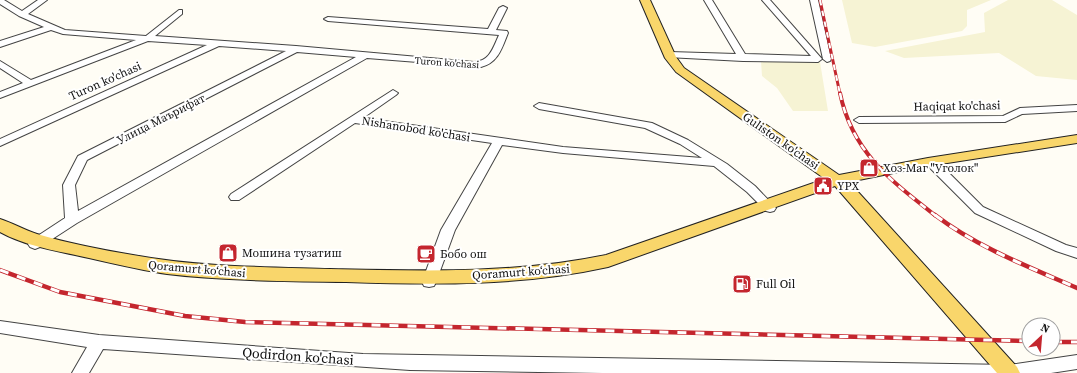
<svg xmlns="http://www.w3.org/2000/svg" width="1077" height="373" viewBox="0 0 1077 373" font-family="'Source Serif 4',serif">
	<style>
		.farmland { fill: #f6f3d4 }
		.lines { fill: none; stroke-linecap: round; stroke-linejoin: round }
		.minor-casing { stroke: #444; stroke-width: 2 }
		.major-casing { stroke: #222; stroke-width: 2 }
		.minor { fill: #fff; fill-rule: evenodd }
		.major { fill: #f9d66b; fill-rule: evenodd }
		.rail-far2-casing { stroke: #c4262e; stroke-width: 3 }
		.rail-far1-casing { stroke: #c4262e; stroke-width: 4 }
		.rail-casing { stroke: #c4262e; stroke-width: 4.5 }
		.rail-far2 { stroke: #fff; stroke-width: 2; stroke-dasharray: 5.5; stroke-linecap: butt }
		.rail-far1 { stroke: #fff; stroke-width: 2.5; stroke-dasharray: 7; stroke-linecap: butt }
		.rail { stroke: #fff; stroke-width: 3; stroke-dasharray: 9; stroke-linecap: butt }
		.labels { text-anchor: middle; stroke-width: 4; stroke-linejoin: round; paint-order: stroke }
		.far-street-label { font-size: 10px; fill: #111; stroke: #fff }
		.street-label { font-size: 12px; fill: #111; stroke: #fff }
		.poi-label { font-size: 12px; fill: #111; stroke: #fff; text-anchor: start }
		.near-street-label { font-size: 14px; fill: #111; stroke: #fff }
	</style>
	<rect width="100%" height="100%" fill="#fffdf5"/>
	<path class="farmland" d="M842 0H991L967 10V26L962 31 875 47 852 43Z
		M1008 0H1052L1077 15V80L1036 76 999 53 904 58 885 51 985 32 984 13Z
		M761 61 820 62 828 111H793L777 88 762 76Z"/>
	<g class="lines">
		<g class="minor-casing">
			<path id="minor" d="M0 0H4L22 11 38 0H47L28 14 65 30 146 36 179 10H182V14L155 36 296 46 474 62C490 61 493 48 499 35L328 21 324 19 328 17 488 29 499 8 503 6 507 8 496 30 507 31 508 33C502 48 498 63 481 67L367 58 77 223 40 247 35 249 30 247 28 244 30 241 65 218 63 185 78 156 286 51 219 46 0 146V139L207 45 148 41 0 98V92L23 83 0 68V61L31 80 136 40 63 34 51 30 0 47V41L44 27 19 16 0 4ZM297 52 356 57 78 211 75 185 87 160Z
				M704 0H712L745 54 811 56 762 0H770L822 59 818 62 743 61 667 57 666 55 667 53 670 52 736 54Z
				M810 0H818L831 59 830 61 827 62 823 59Z
				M393 90 398 93 396 95 363 118 563 147 702 158 680 144 645 128 539 109 534 106 539 103 652 123 688 140 727 164 755 186 776 208 774 211 770 212 766 211 747 192 714 166 563 153 502 145 455 230 436 282 434 286 429 287 424 286 422 282 441 230 492 143 355 123 239 200H231L229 197 231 194Z
				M1077 105V111L1022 114 1005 122 859 123 854 120 859 117 1003 116 1020 108Z
				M935 162 939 163 983 207 1066 245 1077 248V258L1056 251 975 213 931 169 929 166 931 163Z
				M0 321 99 335 363 354 1009 365 1077 355V369L1051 373H602L410 370 103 349 89 373H72L87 347 0 333Z"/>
		</g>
		<g class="major-casing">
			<path id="major" d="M640 0H650L676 57 684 68 839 175 928 158 1077 135V143L928 166 849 182 1017 367 1020 373H997L835 186 608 267C522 286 434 285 346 282 287 281 227 281 167 274 141 270 115 264 89 258 59 251 27 247 0 232V219C13 223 24 230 37 234 67 243 103 250 133 255 198 267 265 267 330 269 423 271 515 274 606 255L825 179 676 72 665 58Z"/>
		</g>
		<use href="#minor" class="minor"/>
		<use href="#major" class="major"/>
		<g class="rail-far2-casing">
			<path id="rail-far2" d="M820 0 840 94"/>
		</g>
		<g class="rail-far1-casing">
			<path id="rail-far1" d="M840 93C852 152 891 181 936 216"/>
		</g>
		<g class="rail-casing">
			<path id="rail" d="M935 215C977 247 1029 267 1077 288
				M0 270 60 292 185 316 245 322 1029 341
				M1053 342H1077"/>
		</g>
		<use href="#rail-far2" class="rail-far2"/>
		<use href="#rail-far1" class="rail-far1"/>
		<use href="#rail" class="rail"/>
	</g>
	<defs>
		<g id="shop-square" transform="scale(1)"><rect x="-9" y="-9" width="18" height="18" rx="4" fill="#c4262e" stroke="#fff"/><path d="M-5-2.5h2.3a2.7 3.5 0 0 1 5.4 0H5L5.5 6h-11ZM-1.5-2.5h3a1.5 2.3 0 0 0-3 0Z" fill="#fff"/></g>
		<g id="civic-square" transform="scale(1)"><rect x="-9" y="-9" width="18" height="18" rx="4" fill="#c4262e" stroke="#fff"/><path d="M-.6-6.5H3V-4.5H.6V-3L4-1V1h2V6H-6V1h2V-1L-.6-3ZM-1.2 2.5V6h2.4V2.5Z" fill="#fff"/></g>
		<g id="cafe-square" transform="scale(1)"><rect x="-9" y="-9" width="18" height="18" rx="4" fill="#c4262e" stroke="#fff"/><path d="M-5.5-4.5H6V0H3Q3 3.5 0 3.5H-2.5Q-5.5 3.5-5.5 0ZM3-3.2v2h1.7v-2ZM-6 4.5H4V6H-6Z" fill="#fff"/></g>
		<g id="fuel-square" transform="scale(1)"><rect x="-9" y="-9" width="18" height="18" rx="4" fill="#c4262e" stroke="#fff"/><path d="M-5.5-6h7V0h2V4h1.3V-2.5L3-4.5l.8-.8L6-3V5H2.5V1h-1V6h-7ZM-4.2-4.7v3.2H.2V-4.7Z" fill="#fff"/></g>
	</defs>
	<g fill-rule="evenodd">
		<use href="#shop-square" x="869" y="168"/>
		<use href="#civic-square" x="823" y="186"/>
		<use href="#shop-square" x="228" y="253"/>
		<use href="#cafe-square" x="426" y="254"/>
		<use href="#fuel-square" x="742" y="284"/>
	</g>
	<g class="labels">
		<g class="far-street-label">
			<text transform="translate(447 62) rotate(4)" y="4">Turon ko'chasi</text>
		</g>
		<g class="street-label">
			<text transform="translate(105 81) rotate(-24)" y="4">Turon ko'chasi</text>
			<text transform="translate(957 106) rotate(-1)" y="4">Haqiqat ko'chasi</text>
			<text transform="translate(161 119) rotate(-27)" y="4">Улица Маърифат</text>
			<text transform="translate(416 129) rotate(9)" y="4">Nishanobod ko'chasi</text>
			<text transform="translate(781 141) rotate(35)" y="4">Guliston ko'chasi</text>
			<text transform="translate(197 269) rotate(5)" y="4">Qoramurt koʻchasi</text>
			<text transform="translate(521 272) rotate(-4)" y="4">Qoramurt koʻchasi</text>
		</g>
		<g class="poi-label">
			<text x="883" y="172">Хоз-Маг "Уголок"</text>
			<text x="837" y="190">YPX</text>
			<text x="242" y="257">Мошина тузатиш</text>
			<text x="440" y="258">Бобо ош</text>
			<text x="756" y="288">Full Oil</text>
		</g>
		<g class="near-street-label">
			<text transform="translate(298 356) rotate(4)" y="5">Qodirdon ko'chasi</text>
		</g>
	</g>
	<g transform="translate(1041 337) rotate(26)"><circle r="19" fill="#ffffff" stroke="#a0a0a0"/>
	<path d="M0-3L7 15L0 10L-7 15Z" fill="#c4262e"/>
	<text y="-6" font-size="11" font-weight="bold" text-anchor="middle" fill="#111111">N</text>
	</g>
</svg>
